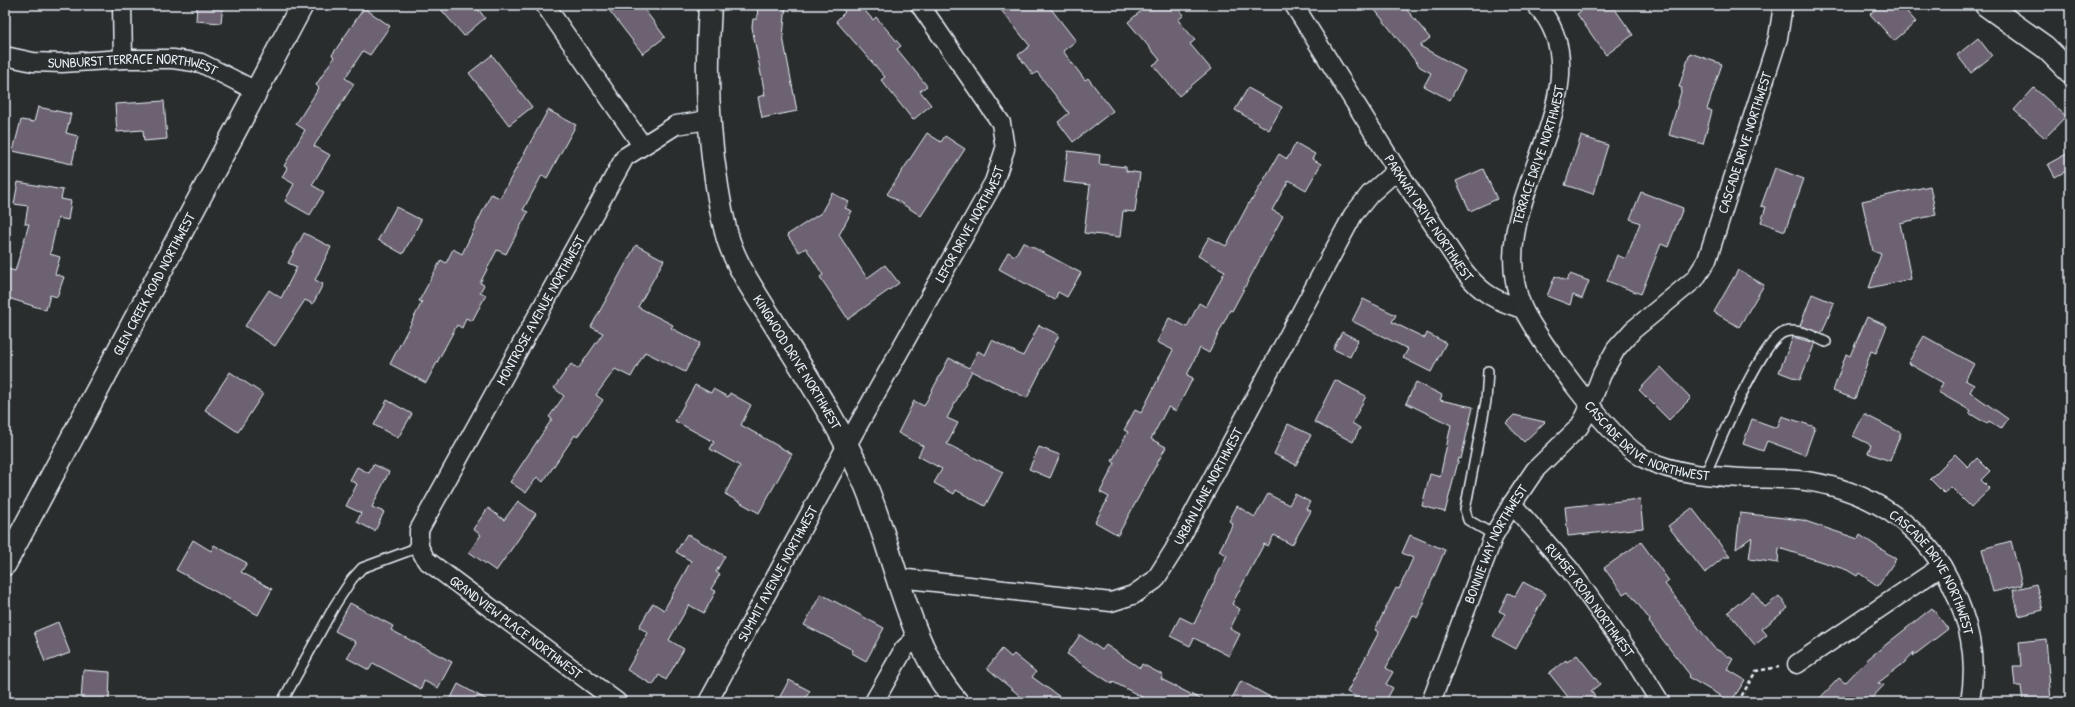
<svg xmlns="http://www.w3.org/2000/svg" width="2075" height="707" viewBox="0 0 2075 707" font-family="'Patrick Hand',sans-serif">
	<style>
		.building { fill: #6d6271; stroke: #e8f1f8 }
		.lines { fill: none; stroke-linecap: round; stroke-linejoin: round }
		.service-casing { stroke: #e8f1f8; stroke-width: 12 }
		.minor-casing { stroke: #e8f1f8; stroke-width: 21 }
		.tertiary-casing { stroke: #e8f1f8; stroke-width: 25 }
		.secondary-casing { stroke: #e8f1f8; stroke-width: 25 }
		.path { stroke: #e8f1f8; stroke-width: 2.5; stroke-dasharray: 4 3; stroke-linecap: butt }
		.service { stroke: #2a2d2e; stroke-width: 9 }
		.minor { stroke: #2a2d2e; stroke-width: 18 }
		.tertiary { stroke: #2a2d2e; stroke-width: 22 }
		.secondary { stroke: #2a2d2e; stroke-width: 22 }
		.labels { text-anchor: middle; stroke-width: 4; stroke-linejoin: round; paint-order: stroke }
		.street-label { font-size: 14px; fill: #e8f1f8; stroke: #2a2d2e }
	</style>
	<rect width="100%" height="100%" fill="#2a2d2e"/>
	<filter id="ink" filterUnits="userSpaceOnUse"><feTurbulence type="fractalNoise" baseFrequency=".025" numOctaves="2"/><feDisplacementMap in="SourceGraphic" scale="8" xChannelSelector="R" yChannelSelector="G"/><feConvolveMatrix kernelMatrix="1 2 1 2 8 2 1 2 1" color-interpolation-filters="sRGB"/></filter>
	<g filter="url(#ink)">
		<path class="building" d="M197 5H223L221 23 196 21Z
			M437 5H475L485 18 464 36Z
			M605 5H641L665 37 643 54Z
			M758 5H786L783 37 797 111 762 118 758 97 765 95 752 27 753 19H757Z
			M838 5H860L873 20 876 17 901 46 897 49 927 86 920 91 931 105 913 120 881 80 885 77 836 21 845 12Z
			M997 5H1048L1076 41 1063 51 1085 80 1088 78 1113 111 1073 142 1058 122 1069 113 1037 72 1033 75 1018 55 1030 46Z
			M1148 5H1176L1184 15 1178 20 1195 40 1190 44 1211 69 1179 96 1153 65 1160 60 1128 22Z
			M1371 5H1403L1430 38 1420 46 1465 71 1450 100 1424 86 1431 73 1420 67Z
			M1589 5H1612L1633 35 1606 55 1577 14Z
			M1880 5H1901L1916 22 1894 41 1870 14Z
			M364 8 390 26 370 55 363 51 345 78 354 84 314 146 330 155 312 185 324 192 310 215 285 201 294 184 282 177 287 168 284 166 305 130 296 124 319 88 316 85 334 57 332 55Z
			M1978 38 1992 56 1971 73 1957 55Z
			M1690 53 1722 64 1707 109 1712 111 1703 144 1669 135 1682 88 1679 87Z
			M492 55 532 107 509 125 469 73Z
			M1248 88 1282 107 1269 130 1235 110Z
			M2034 88 2066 116 2045 138 2014 110Z
			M164 101 167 139 144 141 143 130 117 132 115 104Z
			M38 107 71 114 66 133 78 136 72 164 13 151 21 120 34 122Z
			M548 110 576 125 547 178 542 175 523 210 528 212 506 254 497 250 480 283 484 285 480 292 486 295 472 321 466 318 462 328 457 325 426 383 390 364 422 302 419 301 441 260 446 263 453 249 462 254 491 194 500 198Z
			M927 133 941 142 945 136 965 149 921 216 887 194Z
			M1581 136 1608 145 1593 194 1565 185Z
			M1296 143 1315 154 1312 159 1321 164 1306 190 1289 180 1272 210 1283 216 1232 311 1230 310 1209 353 1200 348 1187 375 1193 378 1176 411 1168 407 1151 439 1166 447 1118 535 1095 522 1109 497 1100 492 1115 463 1112 461 1128 432 1124 430 1135 410 1141 413 1173 350 1157 342 1169 318 1187 327 1199 303 1206 307 1225 271 1198 256 1209 237 1226 246 1251 199 1252 200 1279 154 1287 159Z
			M1068 151 1100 155 1099 164 1126 167V171L1140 173 1135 212 1123 211 1120 237 1084 233 1090 185 1064 182Z
			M2070 152V169L2055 177 2048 164Z
			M1775 168 1804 179 1785 231 1761 222 1766 207 1761 206Z
			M1483 169 1497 199 1470 211 1456 181Z
			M18 182 63 190 61 199 71 201 68 220 58 218 50 254 60 257 55 274 64 277 57 297 50 295 46 310 5 297V268L15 271 29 224H25L28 206 14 204Z
			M1930 186 1936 215 1900 223 1911 279 1869 288 1881 254 1873 251 1862 201Z
			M1641 192 1683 208 1668 247 1661 244 1641 294 1607 281 1617 255 1626 259 1640 223 1630 219Z
			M832 193 849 202 845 208 852 211 839 235 867 278 885 265 899 283 848 319 820 277 823 275 806 248 799 252 787 235 821 213Z
			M396 207 421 220 403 254 378 240Z
			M304 233 331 247 315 280 323 284 313 304 305 300 275 346 245 326 269 290 281 298 297 267 288 263Z
			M1023 242 1081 273 1067 297 1058 292 1055 300 999 269 1008 252 1015 256Z
			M636 245 664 260 638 307 673 325 671 328 700 343 685 372 645 352 631 377 615 369 596 395 603 400 577 437 575 435 543 482 537 477 526 493 510 482 552 419 549 417 564 396 554 388 571 364 578 369 603 333 591 327Z
			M1738 270 1764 285 1739 327 1714 312Z
			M1570 274 1589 281 1582 299 1573 295 1570 305 1547 296 1555 276 1567 281Z
			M1812 294 1834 303 1822 333 1800 326Z
			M1363 299 1396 315 1392 322 1425 338 1427 333 1446 343 1431 372 1403 358 1408 349 1352 321Z
			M1867 317 1887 326 1876 353 1871 351 1855 399 1833 391 1846 354 1850 356Z
			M1039 325 1059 335 1027 398 972 371 947 418 958 423 947 444 1003 472 985 506 956 490 954 494 934 483 942 469 918 456 923 446 898 433 914 401 924 406 949 358 969 368 978 351 985 355 992 340 1023 356Z
			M1342 332 1358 340 1350 357 1333 349Z
			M1924 336 1974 364 1965 380 1974 385 1970 392 2008 419 2001 429 1989 421 1987 424 1969 413 1971 411 1938 392 1943 383 1908 363Z
			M1793 337 1815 343 1800 380 1779 372Z
			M1661 367 1691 398 1669 420 1639 390Z
			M230 372 263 394 238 432 205 410Z
			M1335 380 1366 396 1352 423 1360 428 1353 442 1314 422Z
			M1416 382 1442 395 1440 400 1473 407 1461 459 1459 458 1445 512 1422 506 1430 474 1440 477 1451 425 1406 403Z
			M695 385 711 393 713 389 728 397 730 393 751 405 741 425 792 454 759 513 725 494 740 466 710 449 714 442 675 421Z
			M387 400 412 414 398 438 374 425Z
			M1864 414 1901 433 1890 461 1868 453 1871 445 1853 436Z
			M1514 415 1545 422 1524 442 1506 423Z
			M1782 416 1815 427 1805 455 1767 441 1763 451 1743 444 1752 419 1777 428Z
			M1288 424 1311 435 1296 465 1274 454Z
			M1039 447 1060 455 1050 478 1029 469Z
			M1955 454 1968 467 1977 458 1990 471 1981 480 1990 489 1971 507 1951 487 1944 493 1930 479Z
			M373 464 389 472 372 507 384 512 375 531 357 522 361 513 346 506 357 484 350 480 357 467 369 473Z
			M1268 494 1289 505 1295 494 1310 502 1306 509 1311 511 1292 545 1274 535 1268 546 1264 544 1232 604 1240 609 1230 629 1240 634 1229 656 1194 638 1190 646 1170 636 1180 617 1194 624 1227 555 1219 551 1233 524 1229 521 1237 506 1255 517Z
			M1640 499 1643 528 1568 536 1565 507Z
			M518 501 536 514 496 571 469 552 481 535 473 529 488 508 504 520Z
			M1692 508 1730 557H1724L1705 573 1668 526Z
			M1740 513 1802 520 1858 539 1860 535 1896 559 1878 586 1859 573 1857 576 1847 570 1779 548 1778 563 1749 559 1752 537 1736 549Z
			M687 534 725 556 716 572 720 574 711 589 716 591 704 613 689 605 669 640 684 649 666 680 659 675 653 685 627 670 648 633 639 627 653 603 664 610 691 561 676 552Z
			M1410 535 1445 550 1423 602H1425L1417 618 1413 615 1386 668 1393 672 1386 684 1393 688 1385 702H1365L1347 692 1379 632 1375 630 1396 588 1399 589 1413 558 1402 553Z
			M193 540 211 551 214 545 247 563 241 572 272 589 258 615 176 570Z
			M2011 541 2022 585 1993 592 1982 549Z
			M1641 542 1669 581 1665 584 1714 648 1733 659 1727 669 1745 680 1731 702 1688 677 1690 675 1649 622 1650 620 1628 591 1623 594 1604 568Z
			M1523 582 1546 594 1516 649 1493 636 1505 614 1499 611 1508 593 1515 596Z
			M2036 584 2043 610 2019 616 2013 590Z
			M1753 592 1765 607 1779 596 1788 608 1762 629 1767 635 1755 645 1728 612Z
			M821 594 884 628 866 661 852 653 853 650 804 625Z
			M350 603 393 626 391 630 452 662 438 688 424 681 421 689 373 663 369 670 347 658 356 642 335 631Z
			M1932 608 1948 629 1913 656 1914 652 1904 663 1878 683 1884 685 1868 702H1816L1839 678 1845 683 1869 658Z
			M58 622 70 653 45 662 34 632Z
			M1080 635 1102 650 1106 645 1140 668 1142 664 1163 675 1161 679 1206 702H1152L1113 682 1112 684 1067 654Z
			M2046 639 2051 700 2023 702 2021 686H2015L2013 666H2021L2019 642Z
			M1002 649 1011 657 1014 654 1036 672 1032 677 1067 702H1027L987 668Z
			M1577 655 1600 684 1591 691 1599 702H1572L1549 673 1566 660 1567 662Z
			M83 670 110 672 109 702H81Z
			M789 680 810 691 803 702H777Z
			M1241 681 1279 702H1230Z
			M458 684 491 702H449Z"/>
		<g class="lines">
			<g class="service-casing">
				<path id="service" d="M1488 371 1486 401 1465 510 1468 520 1494 535
					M1705 475C1717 449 1761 339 1785 332 1799 328 1815 337 1826 342
					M282 702 335 605 352 579 362 568 419 547"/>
			</g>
			<g class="minor-casing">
				<g id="minor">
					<path d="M122 5 123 59"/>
					<path d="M545 5 642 145"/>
					<path id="s1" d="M1294 5 1397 170 1464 271C1482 294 1496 301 1523 309 1541 344 1611 441 1645 459 1675 474 1710 476 1743 478 1764 479 1786 478 1806 481 1868 490 1921 523 1949 579 1969 620 1978 657 1970 702"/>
					<path id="s2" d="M5 56 33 62 62 63 123 59H173L201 63 256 91"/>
					<path id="s3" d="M1523 309C1513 285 1511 260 1515 235 1525 164 1597 68 1536 5"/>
					<path id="s4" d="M1512 504 1570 570 1633 658 1660 702"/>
					<path id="s5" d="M899 578 1111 602 1133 595 1155 580 1174 550 1353 215 1370 194 1397 170"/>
					<path d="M1797 664 1942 566"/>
					<path id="s6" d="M617 702 426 560 419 547V530L625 157 676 125 708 120"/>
					<path id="s7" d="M708 702 847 445 994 182 1005 149 1001 123 920 5"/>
					<path d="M874 702 904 649 918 636"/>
					<path id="s8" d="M1431 702 1494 535 1512 504 1535 470 1579 427 1586 415 1602 374 1616 349 1633 330 1695 279 1707 260 1778 38 1783 5"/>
				</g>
			</g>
			<g class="tertiary-casing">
				<g id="tertiary">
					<path id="s9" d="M710 5C706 66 707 126 717 186 720 205 723 224 729 242 739 271 759 299 775 325 806 375 839 425 863 479 894 549 907 645 957 702"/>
					<path d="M1986 5 2045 47 2070 72"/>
				</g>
			</g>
			<g class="secondary-casing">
				<g id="secondary">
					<path id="s10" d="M5 564 302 5"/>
				</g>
			</g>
			<path class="path" d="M1738 702 1756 671 1779 667"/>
			<use href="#service" class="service"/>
			<use href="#minor" class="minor"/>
			<use href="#tertiary" class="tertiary"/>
			<use href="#secondary" class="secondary"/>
		</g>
	</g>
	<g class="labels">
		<g class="street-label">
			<text dy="5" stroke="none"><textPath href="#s2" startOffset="129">SUNBURST TERRACE NORTHWEST</textPath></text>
			<text dy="5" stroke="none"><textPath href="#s8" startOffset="655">CASCADE DRIVE NORTHWEST</textPath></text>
			<text dy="5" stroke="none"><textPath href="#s3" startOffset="159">TERRACE DRIVE NORTHWEST</textPath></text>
			<text dy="5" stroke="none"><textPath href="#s1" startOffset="252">PARKWAY DRIVE NORTHWEST</textPath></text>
			<text dy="5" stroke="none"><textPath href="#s7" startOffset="545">LEFOR DRIVE NORTHWEST</textPath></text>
			<text dy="5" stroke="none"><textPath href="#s10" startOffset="317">GLEN CREEK ROAD NORTHWEST</textPath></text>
			<text dy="5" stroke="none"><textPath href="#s6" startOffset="521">MONTROSE AVENUE NORTHWEST</textPath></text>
			<text dy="5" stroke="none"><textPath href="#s9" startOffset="377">KINGWOOD DRIVE NORTHWEST</textPath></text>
			<text dy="5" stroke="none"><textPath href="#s1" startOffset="575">CASCADE DRIVE NORTHWEST</textPath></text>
			<text dy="5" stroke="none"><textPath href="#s5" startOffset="371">URBAN LANE NORTHWEST</textPath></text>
			<text dy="5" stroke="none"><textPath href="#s8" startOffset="171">BONNIE WAY NORTHWEST</textPath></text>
			<text dy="5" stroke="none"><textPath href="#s7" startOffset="146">SUMMIT AVENUE NORTHWEST</textPath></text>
			<text dy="5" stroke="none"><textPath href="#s1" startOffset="911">CASCADE DRIVE NORTHWEST</textPath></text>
			<text dy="5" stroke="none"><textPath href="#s4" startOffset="124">RUMSEY ROAD NORTHWEST</textPath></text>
			<text transform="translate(516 627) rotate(37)" y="5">GRANDVIEW PLACE NORTHWEST</text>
		</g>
	</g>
	<rect width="2075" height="707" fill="none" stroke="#2a2d2e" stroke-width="20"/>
	<rect x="10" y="10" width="2055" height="687" fill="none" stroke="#e8f1f8" stroke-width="1.5" filter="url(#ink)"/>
</svg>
